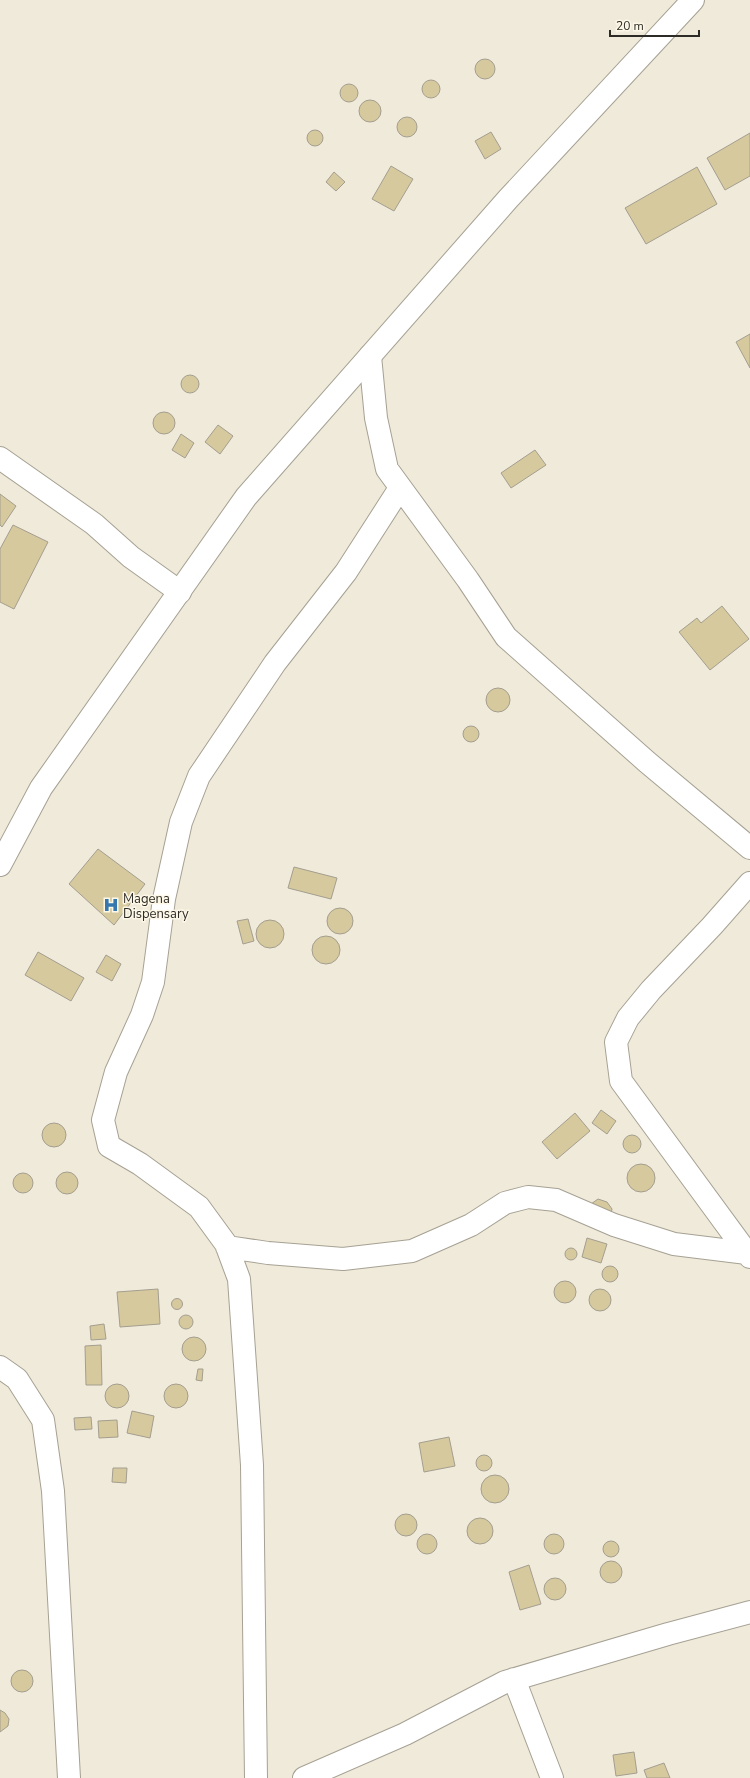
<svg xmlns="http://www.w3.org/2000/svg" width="750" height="1778" viewBox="0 0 750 1778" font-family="'Nunito Sans',sans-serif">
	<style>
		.building { fill: #d7c99e; stroke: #a39e8f }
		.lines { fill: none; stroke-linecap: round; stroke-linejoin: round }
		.street-casing { stroke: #a6a193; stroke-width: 24 }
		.secondary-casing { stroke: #a6a193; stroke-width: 24 }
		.street { stroke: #fff; stroke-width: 22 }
		.secondary { stroke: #fff; stroke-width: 22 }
		.labels { text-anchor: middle; stroke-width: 3; stroke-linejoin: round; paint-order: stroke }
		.poi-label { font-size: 13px; fill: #2d2b25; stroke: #fdf7e8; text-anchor: start }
	</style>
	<rect width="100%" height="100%" fill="#efeada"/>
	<path class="building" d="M475 69a10 10 0 1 1 20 0a10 10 0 1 1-20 0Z
		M422 89a9 9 0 1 1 18 0a9 9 0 1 1-18 0Z
		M340 93a9 9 0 1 1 18 0a9 9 0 1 1-18 0Z
		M359 111a11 11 0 1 1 22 0a11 11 0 1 1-22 0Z
		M397 127a10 10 0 1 1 20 0a10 10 0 1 1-20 0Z
		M307 138a8 8 0 1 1 16 0a8 8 0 1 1-16 0Z
		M491 132 501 149 485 159 475 141Z
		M750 133V176L725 190 707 158Z
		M391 166 413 179 394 211 372 199Z
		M697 167 717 204 646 244 625 208Z
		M334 172 345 182 336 191 326 182Z
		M750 334V368L736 342Z
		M181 384a9 9 0 1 1 18 0a9 9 0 1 1-18 0Z
		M153 423a11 11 0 1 1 22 0a11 11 0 1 1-22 0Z
		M218 425 233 436 220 454 205 442Z
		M181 434 194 443 185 458 172 450Z
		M535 450 546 465 511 488 501 473Z
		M0 494 16 506 2 527 0 525Z
		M13 525 48 542 14 609 0 602V549Z
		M722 606 749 639 710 670 679 632 697 618 701 623Z
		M486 700a12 12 0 1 1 24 0a12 12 0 1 1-24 0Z
		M463 734a8 8 0 1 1 16 0a8 8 0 1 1-16 0Z
		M98 849 145 884 114 925 69 884Z
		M294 867 337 878 331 899 288 888Z
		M327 921a13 13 0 1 1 26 0a13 13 0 1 1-26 0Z
		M248 919 254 941 243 944 237 921Z
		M256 934a14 14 0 1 1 28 0a14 14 0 1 1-28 0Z
		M312 950a14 14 0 1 1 28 0a14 14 0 1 1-28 0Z
		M38 952 84 978 71 1001 25 975Z
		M106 955 121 964 112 981 96 972Z
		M601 1110 616 1121 607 1134 592 1123Z
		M575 1113 590 1131 557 1159 542 1142Z
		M42 1135a12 12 0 1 1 24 0a12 12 0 1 1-24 0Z
		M623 1144a9 9 0 1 1 18 0a9 9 0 1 1-18 0Z
		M627 1178a14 14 0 1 1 28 0a14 14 0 1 1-28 0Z
		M56 1183a11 11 0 1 1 22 0a11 11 0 1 1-22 0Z
		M13 1183a10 10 0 1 1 20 0a10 10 0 1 1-20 0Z
		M598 1199 607 1202 612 1209 611 1214 591 1204Z
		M587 1238 607 1244 601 1263 582 1257Z
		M565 1254a6 6 0 1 1 12 0a6 6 0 1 1-12 0Z
		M602 1274a8 8 0 1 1 16 0a8 8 0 1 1-16 0Z
		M554 1292a11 11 0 1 1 22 0a11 11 0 1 1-22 0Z
		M158 1289 160 1324 120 1327 117 1292Z
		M589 1300a11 11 0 1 1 22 0a11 11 0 1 1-22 0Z
		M171.5 1304a5.5 5.5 0 1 1 11 0a5.5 5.5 0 1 1-11 0Z
		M179 1322a7 7 0 1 1 14 0a7 7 0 1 1-14 0Z
		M104 1324 106 1339 91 1340 90 1326Z
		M182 1349a12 12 0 1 1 24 0a12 12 0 1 1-24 0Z
		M101 1345 102 1385H86L85 1346Z
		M198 1369H203L202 1381 196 1380Z
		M164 1396a12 12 0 1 1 24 0a12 12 0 1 1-24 0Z
		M105 1396a12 12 0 1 1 24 0a12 12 0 1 1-24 0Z
		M132 1411 154 1416 150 1438 127 1433Z
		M91 1417 92 1429 75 1430 74 1418Z
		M117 1420 118 1437 99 1438 98 1421Z
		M449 1437 455 1466 424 1472 419 1443Z
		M476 1463a8 8 0 1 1 16 0a8 8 0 1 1-16 0Z
		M113 1468H127L126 1483 112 1482Z
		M481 1489a14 14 0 1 1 28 0a14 14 0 1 1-28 0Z
		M395 1525a11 11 0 1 1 22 0a11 11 0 1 1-22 0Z
		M467 1531a13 13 0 1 1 26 0a13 13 0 1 1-26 0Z
		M544 1544a10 10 0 1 1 20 0a10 10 0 1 1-20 0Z
		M417 1544a10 10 0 1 1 20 0a10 10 0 1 1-20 0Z
		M603 1549a8 8 0 1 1 16 0a8 8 0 1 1-16 0Z
		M600 1572a11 11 0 1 1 22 0a11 11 0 1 1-22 0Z
		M529 1565 541 1604 520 1610 509 1572Z
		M544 1589a11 11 0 1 1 22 0a11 11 0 1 1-22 0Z
		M11 1681a11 11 0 1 1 22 0a11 11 0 1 1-22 0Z
		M0 1710 5 1713 9 1719 8 1726 0 1732Z
		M634 1752 637 1773 616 1776 613 1755Z
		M664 1763 670 1778H647L644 1770Z"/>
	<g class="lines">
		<g class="street-casing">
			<path id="street" d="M370 356 376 418 387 469 468 580 506 637 647 762 750 848
				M0 458 94 524 131 557 180 592
				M750 883 712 926 651 990 628 1018 616 1042 621 1081 750 1257
				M227 1247 268 1253 343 1259 412 1251 471 1225 505 1203 528 1197 556 1200 614 1225 674 1244 747 1253
				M0 1367 17 1379 43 1420 53 1491 69 1778
				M514 1679 552 1778
				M256 1778 252 1465 239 1279 226 1244 199 1207 140 1164 109 1146 103 1120 116 1072 142 1015 153 982 164 899 181 822 199 776 275 663 346 572 400 488
				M304 1778 405 1734 505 1682 668 1634 750 1612"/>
		</g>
		<g class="secondary-casing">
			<path id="secondary" d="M0 865 41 788 246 497 508 199 693 0"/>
		</g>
		<use href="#street" class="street"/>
		<use href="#secondary" class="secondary"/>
	</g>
	<defs>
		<g id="hospital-bare" transform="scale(1.2)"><path d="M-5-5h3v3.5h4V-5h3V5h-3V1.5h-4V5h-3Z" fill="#3578ae" stroke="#fdf7e8" stroke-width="2.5" paint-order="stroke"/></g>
	</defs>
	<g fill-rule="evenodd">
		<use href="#hospital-bare" x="111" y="905"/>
	</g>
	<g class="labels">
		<g class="poi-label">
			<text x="123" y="903">Magena<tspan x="123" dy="15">Dispensary</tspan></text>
		</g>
	</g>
	<path d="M610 30v6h89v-6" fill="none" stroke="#2d2b25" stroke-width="2"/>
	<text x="616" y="30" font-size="12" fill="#2d2b25" stroke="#fdf7e8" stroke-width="3" paint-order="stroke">20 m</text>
</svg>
